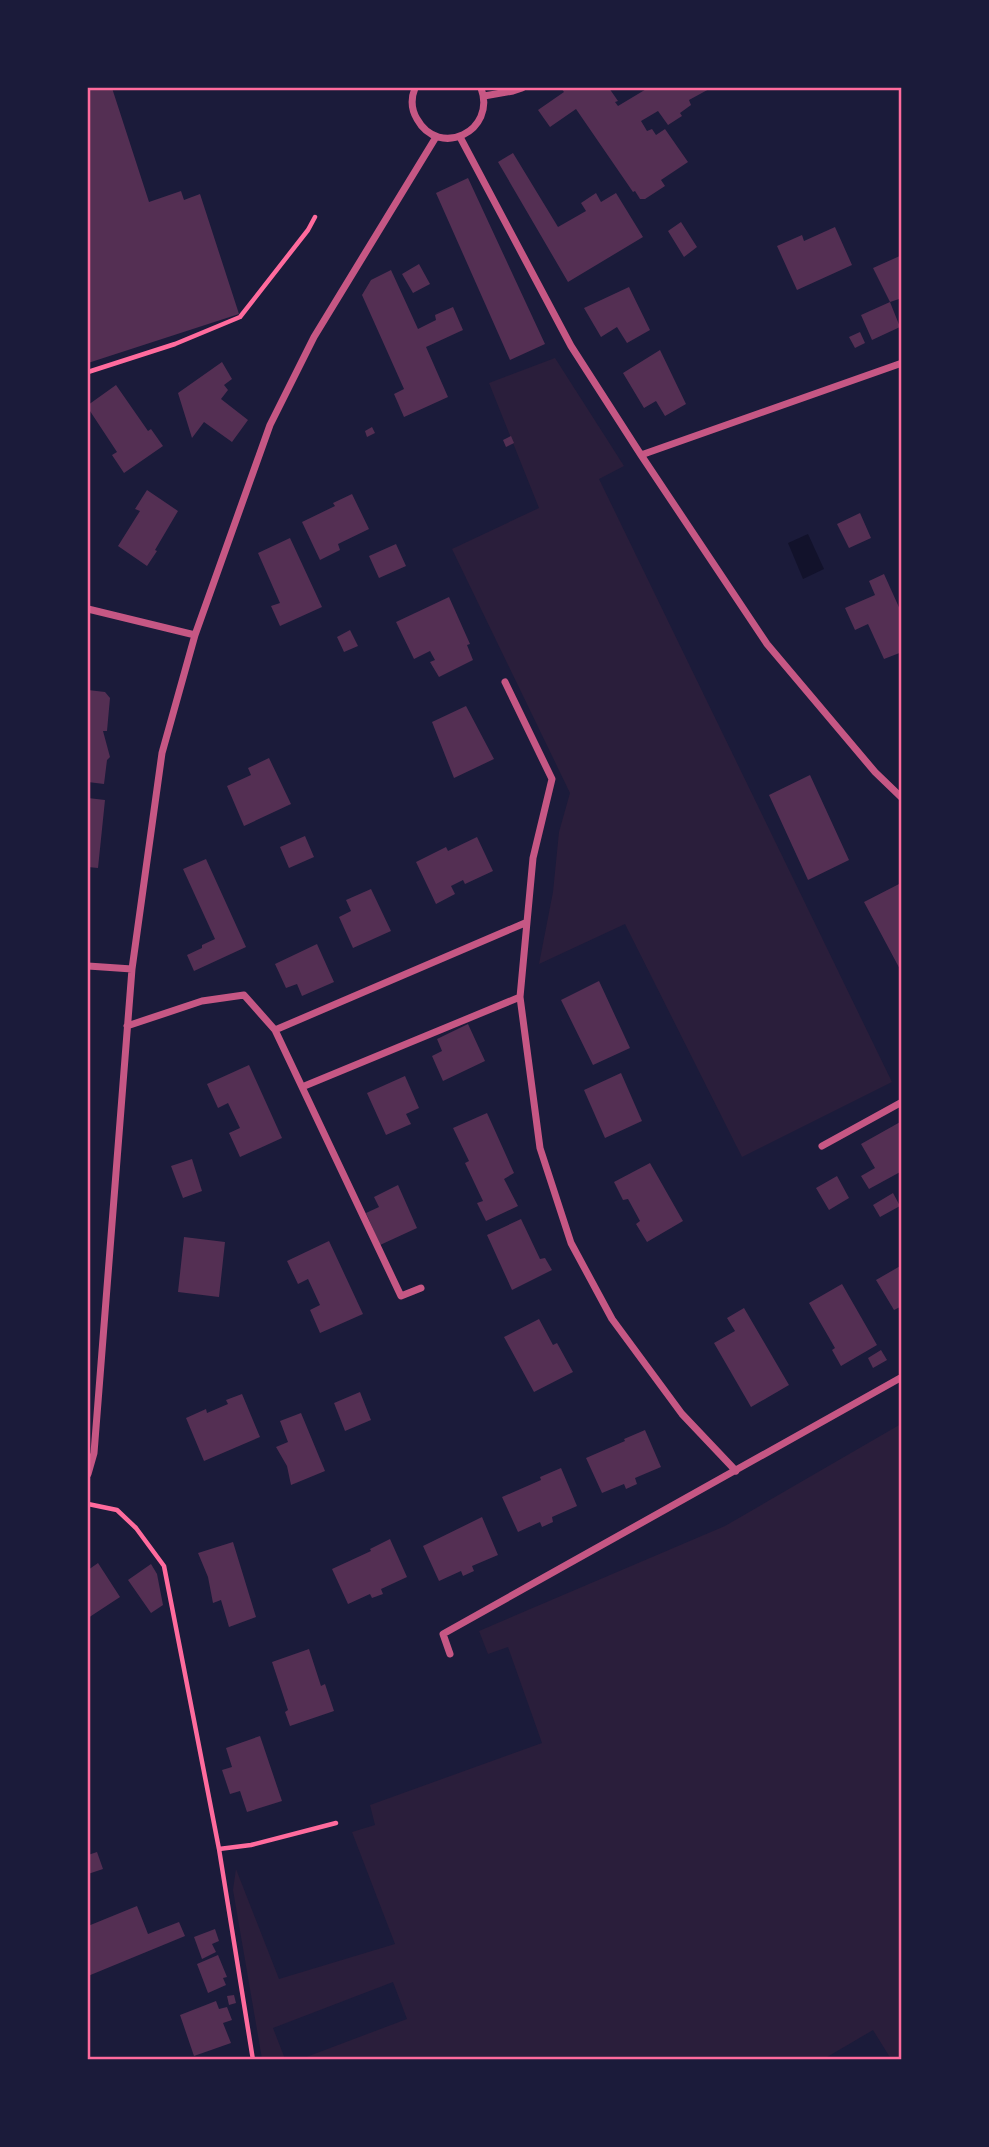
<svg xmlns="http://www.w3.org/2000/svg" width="989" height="2147" viewBox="0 0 989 2147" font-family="'Source Sans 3',sans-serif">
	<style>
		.green { fill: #2a1e3b }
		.water { fill: #12122b }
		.building { fill: #542f53 }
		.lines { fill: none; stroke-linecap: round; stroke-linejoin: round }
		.path { stroke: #ff6b9d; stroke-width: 4.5 }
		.minor { stroke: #c65784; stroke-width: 7 }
		.neatline { fill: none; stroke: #ff6b9d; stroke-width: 2.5 }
	</style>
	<rect width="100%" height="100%" fill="#1b1b3a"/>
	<path class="green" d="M555 358 624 466 599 479 892 1082 742 1157 625 924 539 964 553 892 559 832 570 793 452 549 539 508 489 383Z
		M901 1424V2059H891L873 2030 822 2060 301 2059 407 2019 393 1982 273 2028 285 2059H262L233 1890 236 1869 279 1979 395 1944 352 1832 375 1825 370 1805 542 1743 508 1647 488 1654 479 1631 725 1526Z"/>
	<path class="water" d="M808 534 824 569 803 579 788 543Z"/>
	<path class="building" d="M88 88H112L149 202 181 191 184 200 200 194 239 314 88 363Z
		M561 88H609L618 101 615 102 618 106 648 88H711L689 100 691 105 680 113 682 116 668 125 658 111 641 121 647 131 652 129 656 135 665 129 688 162 661 180 665 186 645 199H640L635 191 633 192 576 109 550 127 538 110 564 92Z
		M513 153 558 227 586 211 581 203 596 193 601 202 616 193 643 237 568 282 498 162Z
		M468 178 545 344 510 360 436 193Z
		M681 222 697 247 684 257 668 231Z
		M835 227 852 265 797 290 777 246 802 235 804 241Z
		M902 255V298L890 302 873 268Z
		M419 264 430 284 413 293 402 274Z
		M391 270 418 329 436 320 435 315 453 307 463 330 426 347 448 397 404 417 394 394 404 389 362 295 371 280Z
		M629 287 650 330 627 343 617 327 601 337 584 308Z
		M890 302 900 327 872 340 861 315Z
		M860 332 865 343 855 348 849 337Z
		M660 350 686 404 665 416 656 401 644 408 623 373Z
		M222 362 232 379 224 385 228 390 221 399 248 420 232 442 204 422 192 438 178 393Z
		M116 385 148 431 151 429 163 446 124 473 112 455 117 452 88 408V405Z
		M372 427 375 433 367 437 365 431Z
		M511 436 514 443 506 447 503 440Z
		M147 490 178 511 155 550 157 551 147 566 118 546 140 511 135 509Z
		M352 494 369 529 338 544 340 550 320 560 302 522 335 506 333 503Z
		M860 513 871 538 849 548 837 524Z
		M290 538 322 607 280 626 271 606 280 603 258 553Z
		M396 544 406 566 379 578 369 556Z
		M884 574 902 614V652L884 659 868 624 855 630 845 608 875 595 869 581Z
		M449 597 470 644 467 645 473 660 439 677 430 662 435 660 430 651 414 659 396 622Z
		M350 630 358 646 344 652 337 637Z
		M88 690 105 692 110 698 107 731H103L110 757 107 760 104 784 88 782Z
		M466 706 494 759 454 778 432 722Z
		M269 758 291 804 244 826 227 786 251 775 248 768Z
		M810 775 849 860 808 880 769 795Z
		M88 798 105 800 98 868 88 867Z
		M305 836 314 857 289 868 280 847Z
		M477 837 493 871 465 884 463 880 451 886 455 894 436 904 416 862 446 847 448 851Z
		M206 859 246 947 194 971 187 955 202 948V945L215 939 183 869Z
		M901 883 902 884V973L864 902Z
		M371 889 391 931 353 948 339 917 351 911 346 900Z
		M317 944 334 982 302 996 297 984 286 988 275 964Z
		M599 981 630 1048 593 1065 561 1000Z
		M468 1024 485 1061 443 1081 432 1056 442 1051 437 1039Z
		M249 1065 282 1138 240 1157 229 1133 240 1128 228 1103 218 1108 207 1084Z
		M621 1073 642 1121 605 1138 584 1090Z
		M405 1076 419 1108 406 1114 411 1124 386 1135 367 1093Z
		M487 1113 514 1173 504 1179 518 1206 486 1221 477 1203 483 1201 465 1163 469 1161 453 1128Z
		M902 1121V1171L869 1189 861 1176 875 1168 861 1144Z
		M192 1159 202 1191 183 1198 171 1166Z
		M650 1163 683 1221 647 1242 636 1224 640 1221 628 1199 623 1200 614 1182Z
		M837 1176 849 1198 829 1210 816 1188Z
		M398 1185 417 1228 380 1245 366 1213 379 1207 374 1197Z
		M893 1193 900 1206 880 1217 873 1205Z
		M521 1219 540 1259 545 1258 552 1270 512 1290 487 1235Z
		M184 1237 225 1242 219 1297 178 1292Z
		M329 1241 363 1314 320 1333 310 1310 320 1305 308 1279 298 1284 287 1261Z
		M902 1265V1306L894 1310 876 1280Z
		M842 1284 877 1345 841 1366 832 1350 835 1348 809 1303Z
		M744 1308 789 1385 751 1407 714 1343 735 1331 727 1318Z
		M539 1319 553 1345 557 1343 573 1372 534 1392 504 1337Z
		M881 1350 887 1360 873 1368 868 1358Z
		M360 1392 371 1420 345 1431 334 1403Z
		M242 1394 260 1437 204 1461 186 1418 206 1409 207 1413 228 1404 226 1400Z
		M301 1413 325 1471 291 1485 287 1466 276 1447 288 1442 280 1421Z
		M645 1430 661 1467 635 1478 637 1484 626 1489 624 1484 602 1493 586 1458 625 1441 624 1439Z
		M561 1468 577 1506 552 1517 553 1522 542 1527 540 1522 518 1532 502 1497 541 1480 540 1477Z
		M482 1517 498 1555 472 1566 474 1571 463 1576 461 1571 439 1581 423 1546Z
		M390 1539 407 1577 381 1589 383 1594 372 1598 370 1594 348 1604 332 1569 371 1551 370 1549Z
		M233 1542 256 1617 229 1627 221 1600 213 1603 208 1577 198 1553Z
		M98 1563 120 1597 88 1618V1570Z
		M151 1564 157 1574 163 1605 151 1613 128 1580Z
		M309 1649 321 1686 325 1684 334 1711 290 1726 285 1712 288 1710 272 1662Z
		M260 1736 282 1801 247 1812 240 1791 230 1794 222 1770 232 1767 226 1748Z
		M97 1852 103 1869 88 1874V1855Z
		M137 1906 148 1934 179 1922 185 1936 88 1976V1926Z
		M215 1929 219 1941 212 1944 216 1952 202 1959 194 1937Z
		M218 1955 227 1977 223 1978 226 1985 208 1993 197 1964Z
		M234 1995 236 2003 229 2005 227 1996Z
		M216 2001 219 2009 227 2007 232 2020 223 2023 231 2043 194 2056 180 2015Z"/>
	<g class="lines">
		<path class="path" d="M88 372 175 344 240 317 308 230 315 217
			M88 1504 117 1510 136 1528 164 1566 219 1849 251 1845 336 1823
			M219 1849 253 2060"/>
		<path class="minor" d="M415 88C411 98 411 109 417 119 439 159 497 131 481 88
			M484 96 513 91 522 88
			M460 137 571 346 641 455 767 644 875 772 902 798
			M641 455 902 363
			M88 609 195 635
			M505 682 552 779 533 858 520 997 540 1148 571 1243 612 1319 682 1414 736 1471
			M88 966 132 969
			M127 1026 202 1001 244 995 275 1030 401 1296 421 1288
			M275 1030 525 923
			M302 1087 520 997
			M822 1146 902 1102
			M88 1474 94 1453 132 969 162 753 195 635 270 425 314 337 436 137
			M450 1654 443 1634 902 1377"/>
	</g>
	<rect width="989" height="2147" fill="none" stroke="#1b1b3a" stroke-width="178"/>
	<rect x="89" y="89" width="811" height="1969" class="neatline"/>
</svg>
